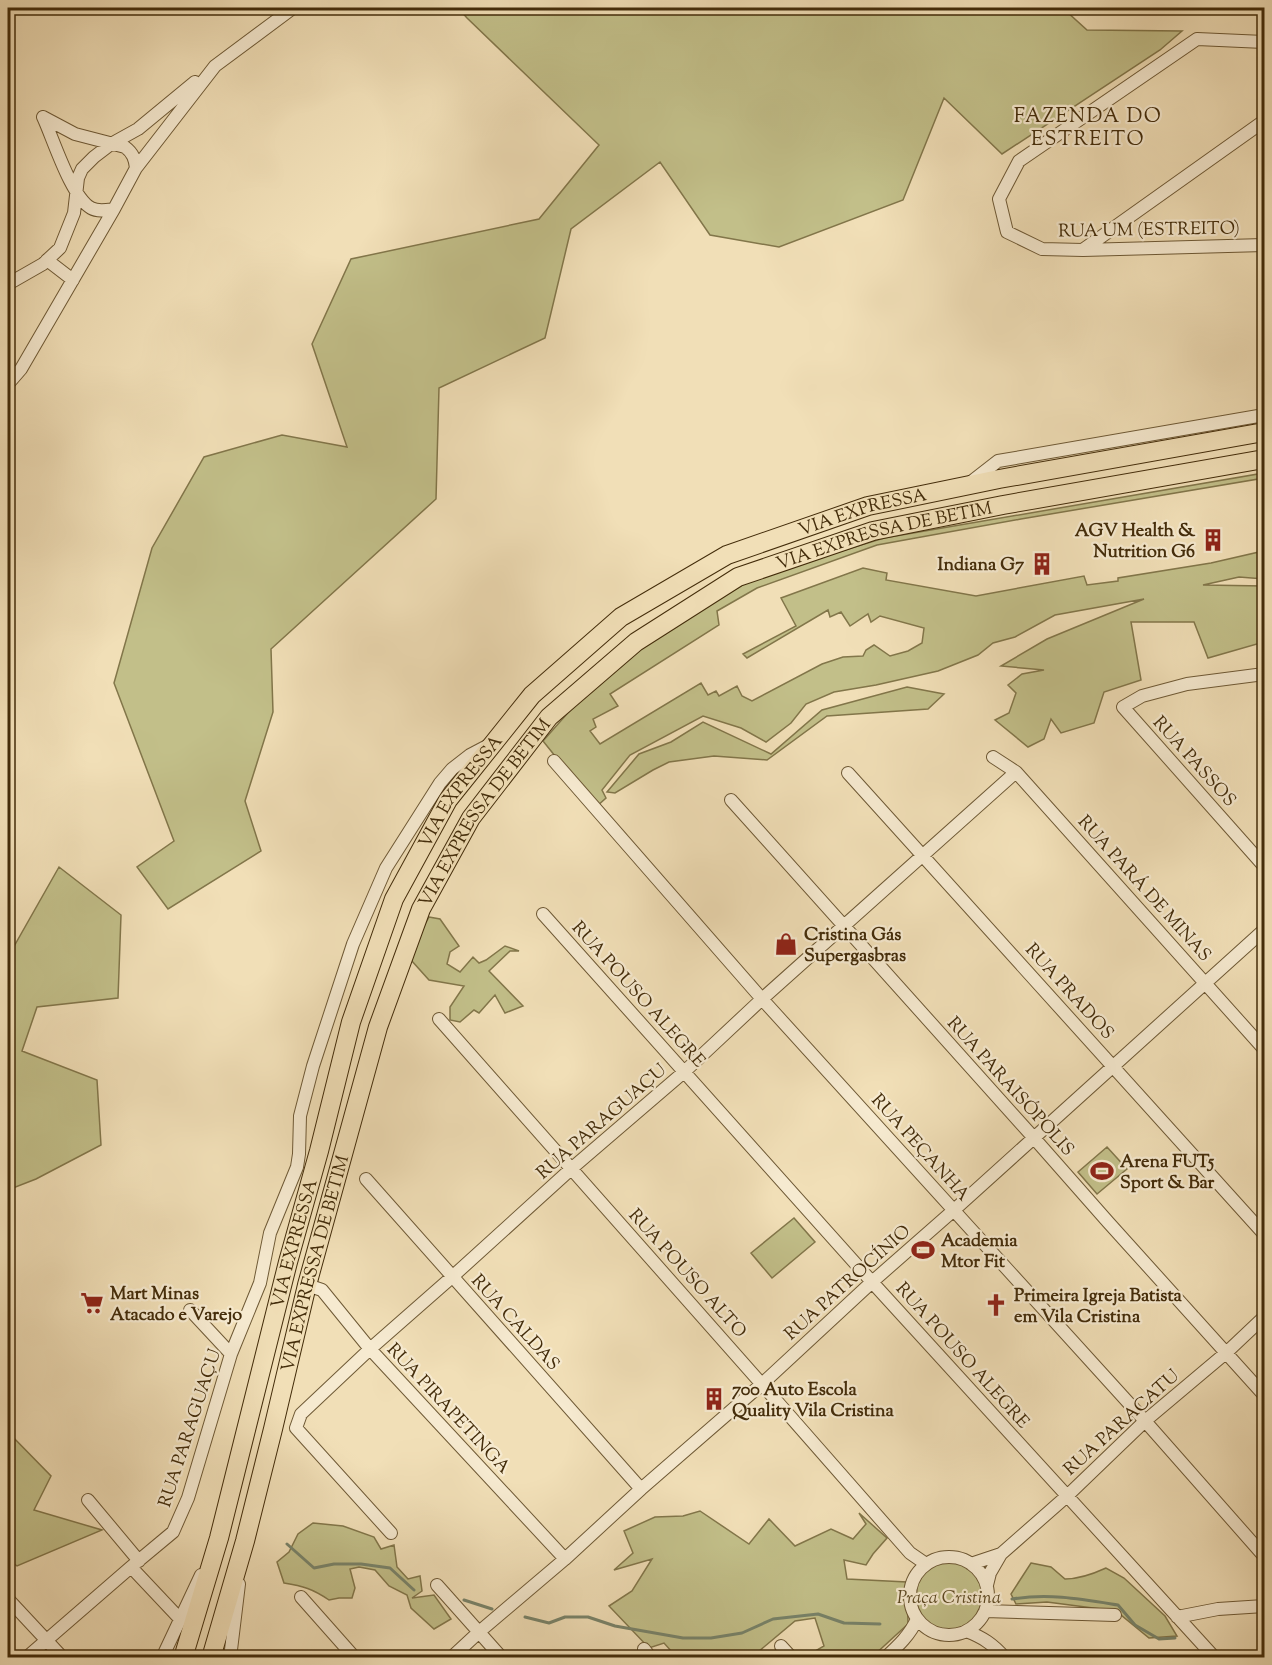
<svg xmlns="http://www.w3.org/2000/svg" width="1272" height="1665" viewBox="0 0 1272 1665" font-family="'Sorts Mill Goudy',serif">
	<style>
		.green { fill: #c2bf89; stroke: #82764a; stroke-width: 1.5 }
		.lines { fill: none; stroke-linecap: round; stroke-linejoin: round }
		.stream { stroke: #78836a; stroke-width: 3 }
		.minor-casing { stroke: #6e5935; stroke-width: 14 }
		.highway-casing { stroke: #432c0a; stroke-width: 20 }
		.minor { stroke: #f6ead0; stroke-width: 12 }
		.highway { stroke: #f1dfb7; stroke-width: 18 }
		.labels { text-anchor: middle; stroke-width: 4.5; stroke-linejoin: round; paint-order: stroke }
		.street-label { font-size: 18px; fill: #432c0a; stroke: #f6ead0 }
		.poi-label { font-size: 18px; font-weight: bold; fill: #432c0a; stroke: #f6ead0; text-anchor: start }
		.park-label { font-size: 18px; font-style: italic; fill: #5c4923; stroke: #f6ead0 }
		.neighbourhood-label { font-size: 20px; letter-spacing: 1.5px; fill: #432c0a; stroke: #f6ead0 }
	</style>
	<rect width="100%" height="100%" fill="#f1dfb7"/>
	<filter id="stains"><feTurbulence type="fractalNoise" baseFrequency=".00333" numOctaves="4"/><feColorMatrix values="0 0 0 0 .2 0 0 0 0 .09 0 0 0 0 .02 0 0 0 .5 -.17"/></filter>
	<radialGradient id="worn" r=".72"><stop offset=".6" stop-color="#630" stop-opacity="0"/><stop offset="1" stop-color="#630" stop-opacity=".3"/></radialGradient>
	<path class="green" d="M458 8H1066L1065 10 1087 30 1182 31 1160 50 1002 154 944 98 903 200 779 247 710 235 660 162 571 229 545 338 439 388 436 499 271 649 273 712 245 801 261 851 168 909 137 867 174 841 114 683 152 548 204 457 282 435 347 447 312 344 351 259 539 219 599 145 467 18Z
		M1264 473V478L1021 519 877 545 757 588 717 611 719 625 610 694 618 706 593 719 596 727 590 731 600 744 701 683 708 695 716 691 719 696 737 686 742 696 752 701 822 664 843 657 863 656 866 650 874 645 890 656 908 651 922 643 924 628 880 616 871 622 868 614 850 626 841 612 830 617 828 610 747 658 743 654 796 626 781 598 863 568 887 573 886 580 976 596 1084 576 1087 585 1118 581V578L1211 563 1259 552 1260 559H1264V579L1239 577 1203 585 1264 586V642L1208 658 1194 622H1131L1141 680 1104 692 1094 723 1061 733 1051 719 1044 739 1028 747 995 720 1009 713 1016 693 1008 685 1022 674 1044 670 1001 666 1047 639 1144 599 1055 615 1015 637 993 643 978 655 938 671 876 685 834 692 806 704 791 723 766 742 741 728 703 716 630 755 602 790 606 798 596 807 543 741 581 698 611 669 698 611 756 577 884 538Z
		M907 687 944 694 928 709 827 716 767 760 714 756 669 762 653 770 615 793 607 792 639 754 671 742 703 722 771 754 822 710Z
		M59 867 121 915 118 998 37 1007 22 1051 97 1080 101 1145 36 1179 8 1190V957Z
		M429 917 440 919 459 946 450 952 447 964 460 972 473 957 479 963 486 960 505 946 519 951H510L489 971 523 1006 505 1013 495 995 479 1013 474 1010 460 1022 450 1020V1007L464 986 429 980 411 960 414 944Z
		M1107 1147 1127 1169 1097 1194 1078 1172Z
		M794 1218 815 1242 772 1278 751 1253Z
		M8 1432 51 1476 34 1510 102 1530 17 1566 8 1559Z
		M700 1511 749 1544 769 1519 795 1546 831 1529 853 1539 866 1524 859 1513 887 1538 873 1554 866 1565 844 1560 847 1579 907 1582 908 1624 872 1657H805L824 1646 815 1618 795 1621 752 1657H671L673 1653 664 1643 649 1648 609 1606 632 1591 652 1559 614 1570 633 1553 624 1531 655 1517 683 1516Z
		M313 1523 343 1526 374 1537 381 1549 394 1545 397 1567 408 1579 420 1576 422 1591 412 1598 434 1595 451 1619 434 1629 411 1608 407 1595 389 1586 375 1570 359 1567 350 1569 355 1588 352 1598H339L329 1600C313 1589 303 1586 284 1583L277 1562 289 1552 298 1534Z
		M914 1597a35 35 0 1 1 70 0a35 35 0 1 1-70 0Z
		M1031 1563 1051 1567 1065 1579C1079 1579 1093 1574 1106 1568L1124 1578 1165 1616 1177 1636 1149 1638 1116 1611 1047 1602 1016 1604 1011 1594Z"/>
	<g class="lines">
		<path class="stream" d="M287 1544 314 1568 334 1564H361L390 1568 414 1590
			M1012 1599C1049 1593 1081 1599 1118 1605L1135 1625 1159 1639 1175 1638
			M464 1600 492 1609
			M525 1617 549 1623 565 1617H588L615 1626 683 1638H711L742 1633 773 1619 818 1614 844 1623 880 1624"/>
		<g class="minor-casing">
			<path id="minor" d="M1264 42 1197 39 1019 161 999 199 1007 232 1042 249 1083 250 1264 245
				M43 117C53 138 71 197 91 208 98 212 107 210 114 209
				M43 117 75 134 125 147C133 153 135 159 136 168
				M1084 249 1264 121
				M47 260 73 280
				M8 284 43 264 60 248 74 213 78 178 82 169 94 157 111 144 138 129 195 82
				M8 384 21 369 114 209 136 168 215 66 293 8
				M971 482 998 461 1264 415
				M1264 674 1187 684 1142 696 1123 707 1264 866
				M993 757 1016 772 1264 1049
				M554 761 762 999 1145 1421 1264 1556
				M848 773 1264 1234
				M731 800 1034 1138 1108 1222 1264 1395
				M543 914 872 1282 1215 1658
				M439 1019C595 1197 754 1374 910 1553L926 1564
				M366 1179 641 1489
				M307 1285 322 1290 370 1349 565 1559
				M190 1310 231 1354
				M88 1500 139 1561
				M391 1533 296 1428 301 1414 370 1349 452 1277 571 1169 684 1072 762 999 1016 772
				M910 1596a39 39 0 1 1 78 0a39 39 0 1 1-78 0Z
				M971 1564 1001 1554
				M131 1567 180 1619
				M437 1585 502 1658
				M987 1585 990 1573 1001 1554 1067 1496 1145 1421 1227 1352 1264 1317
				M301 1597 355 1658
				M8 1599 63 1658
				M985 1611 1115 1615
				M1177 1617 1218 1609 1264 1606
				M966 1631C982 1637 993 1644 1005 1658
				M781 1646 792 1658
				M644 1649 651 1658
				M26 1658 131 1567 173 1532 188 1498 231 1354 260 1283 270 1233 297 1167 299 1154 300 1116 313 1066 353 944 386 868 440 783 452 769 470 755 489 745
				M162 1658 201 1575
				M230 1658 239 1584
				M451 1658 479 1632 565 1559 641 1489 763 1383 872 1282 954 1210 1264 930
				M885 1658C898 1646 910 1635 917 1619"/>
		</g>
		<g class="highway-casing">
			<g id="highway">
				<path id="s1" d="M183 1658 219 1538 288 1262 319 1151 351 1022 394 899 448 800 532 695 621 617 727 555 868 506 999 479 1264 432"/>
				<path id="s2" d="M211 1658 245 1541 273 1429 307 1285 378 1027 421 909 471 818 549 717 636 642 738 577 873 531 1003 505 1264 459"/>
			</g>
		</g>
		<use href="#minor" class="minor"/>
		<use href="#highway" class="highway"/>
	</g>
	<defs>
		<g id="building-bare" transform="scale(1.8)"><path d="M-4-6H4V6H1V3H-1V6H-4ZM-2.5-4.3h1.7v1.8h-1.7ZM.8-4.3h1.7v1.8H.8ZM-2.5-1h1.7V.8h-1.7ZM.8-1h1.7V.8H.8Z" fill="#8f2418" stroke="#f6ead0" stroke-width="2.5" paint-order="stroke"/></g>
		<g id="shop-bare" transform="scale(1.8)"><path d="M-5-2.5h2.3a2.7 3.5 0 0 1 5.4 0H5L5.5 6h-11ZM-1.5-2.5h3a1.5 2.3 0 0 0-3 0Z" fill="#8f2418" stroke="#f6ead0" stroke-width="2.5" paint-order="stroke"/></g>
		<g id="stadium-bare" transform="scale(1.8)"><path d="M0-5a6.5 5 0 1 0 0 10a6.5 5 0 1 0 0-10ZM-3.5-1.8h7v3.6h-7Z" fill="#8f2418" stroke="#f6ead0" stroke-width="2.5" paint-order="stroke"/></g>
		<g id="supermarket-bare" transform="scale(1.8)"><path d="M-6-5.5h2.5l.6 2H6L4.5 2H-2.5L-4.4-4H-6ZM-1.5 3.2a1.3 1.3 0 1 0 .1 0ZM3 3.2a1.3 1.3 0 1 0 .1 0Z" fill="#8f2418" stroke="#f6ead0" stroke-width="2.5" paint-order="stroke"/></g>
		<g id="church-bare" transform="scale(1.8)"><path d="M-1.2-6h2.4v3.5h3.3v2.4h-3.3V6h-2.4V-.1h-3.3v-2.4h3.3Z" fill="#8f2418" stroke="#f6ead0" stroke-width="2.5" paint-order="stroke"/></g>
	</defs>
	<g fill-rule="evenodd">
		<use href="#building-bare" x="1213" y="540"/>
		<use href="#building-bare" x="1042" y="564"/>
		<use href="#shop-bare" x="786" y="944"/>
		<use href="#stadium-bare" x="1102" y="1171"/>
		<use href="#stadium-bare" x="923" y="1250"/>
		<use href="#supermarket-bare" x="92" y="1303"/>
		<use href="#church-bare" x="996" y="1305"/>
		<use href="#building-bare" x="714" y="1399"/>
	</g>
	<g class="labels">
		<g class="street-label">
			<text transform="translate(1149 229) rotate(-1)" y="6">RUA UM (ESTREITO)</text>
			<text dy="6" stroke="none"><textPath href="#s1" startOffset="1419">VIA EXPRESSA</textPath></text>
			<text dy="6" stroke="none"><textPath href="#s2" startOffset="1398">VIA EXPRESSA DE BETIM</textPath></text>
			<text transform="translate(1195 761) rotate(48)" y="6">RUA PASSOS</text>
			<text dy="6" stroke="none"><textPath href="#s1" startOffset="915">VIA EXPRESSA</textPath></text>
			<text dy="6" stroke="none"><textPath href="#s2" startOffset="894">VIA EXPRESSA DE BETIM</textPath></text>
			<text transform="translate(1145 888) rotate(48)" y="6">RUA PARÁ DE MINAS</text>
			<text transform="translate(1070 991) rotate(48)" y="6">RUA PRADOS</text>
			<text transform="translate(639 994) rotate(48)" y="6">RUA POUSO ALEGRE</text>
			<text transform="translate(1011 1086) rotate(48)" y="6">RUA PARAISÓPOLIS</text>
			<text transform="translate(601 1121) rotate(-41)" y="6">RUA PARAGUAÇU</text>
			<text transform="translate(921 1147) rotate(48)" y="6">RUA PEÇANHA</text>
			<text dy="6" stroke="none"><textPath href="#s1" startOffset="429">VIA EXPRESSA</textPath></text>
			<text dy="6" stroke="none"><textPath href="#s2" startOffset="408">VIA EXPRESSA DE BETIM</textPath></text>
			<text transform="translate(688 1273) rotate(48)" y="6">RUA POUSO ALTO</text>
			<text transform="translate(847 1282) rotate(-42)" y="6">RUA PATROCÍNIO</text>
			<text transform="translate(516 1322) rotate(48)" y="6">RUA CALDAS</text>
			<text transform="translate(963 1355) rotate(48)" y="6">RUA POUSO ALEGRE</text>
			<text transform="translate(449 1408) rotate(47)" y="6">RUA PIRAPETINGA</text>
			<text transform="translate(1121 1422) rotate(-42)" y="6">RUA PARACATU</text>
			<text transform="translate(189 1428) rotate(-72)" y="6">RUA PARAGUAÇU</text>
		</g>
		<g class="poi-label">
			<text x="1195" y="536" text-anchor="end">AGV Health &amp;<tspan x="1195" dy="21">Nutrition G6</tspan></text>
			<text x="1024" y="570" text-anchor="end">Indiana G7</text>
			<text x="804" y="940">Cristina Gás<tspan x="804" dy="21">Supergasbras</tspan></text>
			<text x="1120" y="1167">Arena FUT5<tspan x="1120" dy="21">Sport &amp; Bar</tspan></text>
			<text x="941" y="1246">Academia<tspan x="941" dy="21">Mtor Fit</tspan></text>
			<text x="110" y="1299">Mart Minas<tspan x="110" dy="21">Atacado e Varejo</tspan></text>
			<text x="1014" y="1301">Primeira Igreja Batista<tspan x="1014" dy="21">em Vila Cristina</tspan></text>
			<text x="732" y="1395">700 Auto Escola<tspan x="732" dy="21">Quality Vila Cristina</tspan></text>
		</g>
		<g class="park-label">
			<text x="949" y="1603">Praça Cristina</text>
		</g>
		<g class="neighbourhood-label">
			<text x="1088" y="122">FAZENDA DO<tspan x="1088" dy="23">ESTREITO</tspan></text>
		</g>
	</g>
	<rect width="1272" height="1665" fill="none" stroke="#f1dfb7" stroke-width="30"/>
	<rect x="9" y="9" width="1254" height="1647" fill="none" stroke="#432c0a" stroke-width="3"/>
	<rect x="15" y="15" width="1242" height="1635" fill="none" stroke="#432c0a" stroke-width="1.5"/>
	<rect width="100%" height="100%" filter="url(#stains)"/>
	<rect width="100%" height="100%" fill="url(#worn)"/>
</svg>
